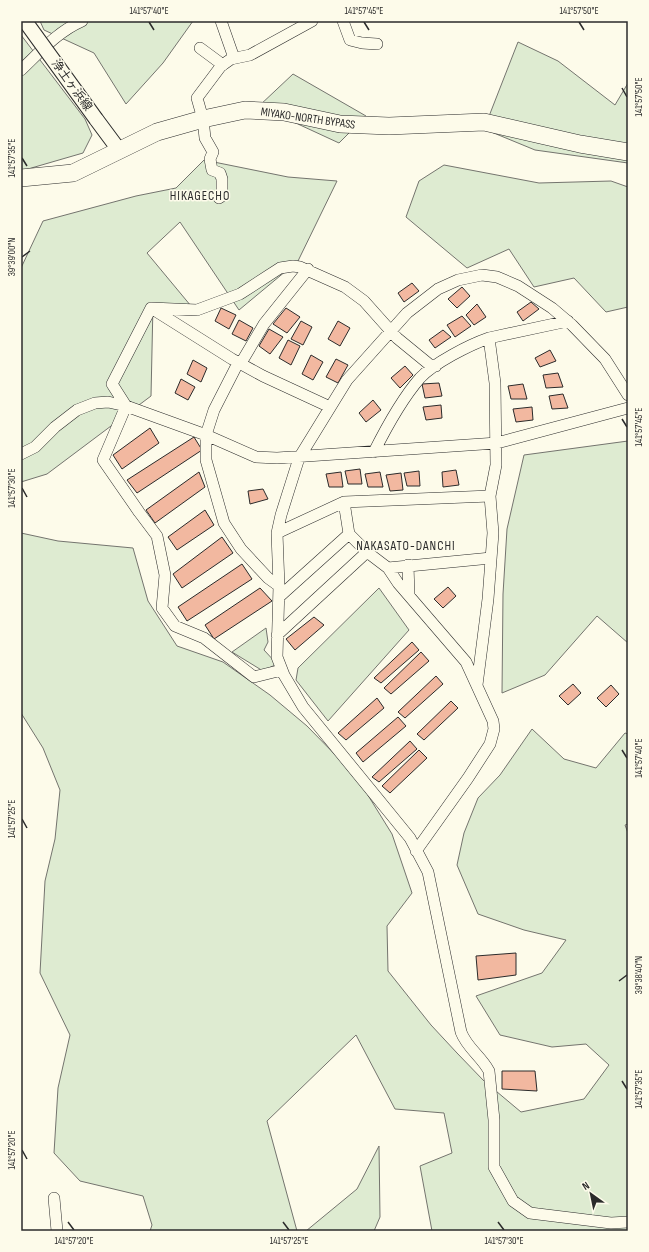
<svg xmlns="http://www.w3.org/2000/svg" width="649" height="1252" viewBox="0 0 649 1252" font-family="'Sofia Sans Condensed','Noto Sans JP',sans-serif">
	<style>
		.green { fill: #deebd1; stroke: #74746e }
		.building { fill: #f2b8a0; stroke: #2b2b2b }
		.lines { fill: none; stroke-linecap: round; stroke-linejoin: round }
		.minor-casing { stroke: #2b2b2b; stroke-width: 12 }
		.major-casing { stroke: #2b2b2b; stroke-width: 16 }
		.highway-casing { stroke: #2b2b2b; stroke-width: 18 }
		.minor { stroke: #fdfbea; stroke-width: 11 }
		.major { stroke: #fdfbea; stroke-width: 14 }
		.highway { stroke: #fdfbea; stroke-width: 17 }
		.major-bridge-casing { stroke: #2b2b2b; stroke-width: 16; stroke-linecap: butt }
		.major-bridge { stroke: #fdfbea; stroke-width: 14 }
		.ticks { fill: none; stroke: #2b2b2b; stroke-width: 1.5 }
		.labels { text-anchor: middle; stroke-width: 3; stroke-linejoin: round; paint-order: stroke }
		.street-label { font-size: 12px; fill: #2b2b2b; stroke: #fdfbea }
		.neighbourhood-label { font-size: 13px; letter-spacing: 1px; fill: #2b2b2b; stroke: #fdfbea }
		.neatline { fill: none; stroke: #2b2b2b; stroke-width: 1.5 }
		.ticks-label { font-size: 10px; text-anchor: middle; fill: #2b2b2b }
	</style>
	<rect width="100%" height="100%" fill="#fdfbea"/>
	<path class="green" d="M40 21H193L163 63 126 104 94 53 44 30Z
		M21 35 85 119 92 135 83 153 21 171Z
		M518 42 558 61 615 105 628 83V163L535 150 484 129Z
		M293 74 366 116 339 143 259 106Z
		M204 160 288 177 337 181 298 261 239 310 180 222 147 253 191 306 153 304 151 396 47 474 21 482V268L43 221 136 196 176 188Z
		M444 165 539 183 611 181 628 187V307L606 312 574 278 534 287 509 249 467 268 406 217 419 181Z
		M628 441V643L597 616 545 675 502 693 503 594 507 529 524 455Z
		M21 533 58 541 133 548 148 601 177 646 223 662 270 695 307 726 356 776 392 834 412 893 387 926 388 971 431 1025 457 1053 484 1081 521 1112 584 1099 609 1065 586 1044 552 1047 500 1035 476 996 542 973 566 940 524 930 478 914 457 865 464 833 478 798 500 775 532 729 564 759 596 768 625 733 628 734V824L625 825 628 833V1231H432L420 1166 452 1153 444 1113 395 1109 356 1035 267 1121 297 1231H150L152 1225 143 1196 80 1181 54 1153 58 1088 70 1035 40 973 45 881 55 839 60 790 43 748 21 713Z
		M379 588 409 630 328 721 296 680 298 668Z
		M266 628 268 642 264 650 277 664 263 671 232 652Z
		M379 1146 380 1217 374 1231H306L357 1189Z"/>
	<path class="building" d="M412 283 419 291 404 302 398 293Z
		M462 287 470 296 457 308 448 299Z
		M531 302 539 309 523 321 517 312Z
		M477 304 486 317 474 325 466 315Z
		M221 308 236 315 229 329 215 321Z
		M286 308 300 317 287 333 273 324Z
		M462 316 471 326 455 337 447 325Z
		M239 320 253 328 246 341 232 334Z
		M301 321 312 327 303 345 291 339Z
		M338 321 350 328 340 346 328 339Z
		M269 329 283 337 270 354 259 346Z
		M443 330 451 337 435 348 429 340Z
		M288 340 300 346 291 365 279 358Z
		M550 350 556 361 540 367 535 358Z
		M311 355 323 362 313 380 302 374Z
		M336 359 348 365 338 383 326 377Z
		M193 360 207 368 201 382 187 374Z
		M405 366 413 375 400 388 391 378Z
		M558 373 563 387 546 388 543 375Z
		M181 379 195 387 188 400 175 393Z
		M439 383 442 396 425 398 422 384Z
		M523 384 527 399H511L508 386Z
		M563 394 568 408 552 409 549 396Z
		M373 400 381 410 366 422 359 413Z
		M441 405 442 418 426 420 423 407Z
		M532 407 533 420 516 422 513 409Z
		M150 428 159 443 122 469 113 455Z
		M194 437 202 450 137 493 127 480Z
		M360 469 362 484H348L345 471Z
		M456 470 459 485 443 487 442 472Z
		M419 471 420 486H407L404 473Z
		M199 472 205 487 155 523 146 510Z
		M341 472 343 487H329L326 474Z
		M380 472 383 487H368L365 474Z
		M401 473 403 490 390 491 386 475Z
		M263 489 268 499 250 504 248 491Z
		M205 510 214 525 177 550 168 537Z
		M222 537 233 553 182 588 173 574Z
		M242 564 252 579 187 621 178 607Z
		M448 587 456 596 443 608 434 599Z
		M260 588 272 601 214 639 205 625Z
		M314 617 324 625 295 650 286 639Z
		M412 642 419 650 381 683 374 678Z
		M421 652 429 661 391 694 384 688Z
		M436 676 443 684 405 718 398 712Z
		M573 684 581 693 568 705 559 696Z
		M611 685 619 694 606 707 597 698Z
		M377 698 384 708 346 740 338 733Z
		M451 701 458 708 424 740 417 734Z
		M398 717 406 726 363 762 356 753Z
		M410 741 417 749 379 782 372 777Z
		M419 750 427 758 390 793 382 786Z
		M516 953V975L478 980 476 956Z
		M502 1071H535L537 1091 502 1089Z"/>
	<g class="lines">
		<g class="minor-casing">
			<path id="minor" d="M221 21 234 58
				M343 21 350 40 362 43 377 44
				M200 48 223 65
				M21 70C40 52 57 32 82 21
				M219 198 222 196V179L220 173 212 170 210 159 213 152 205 138 203 119 197 98 221 66 231 59 250 55 312 21
				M151 308 112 384 126 406 103 460 139 512 157 536 165 575 162 608 175 626 204 638 254 677 282 670
				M151 308 197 310 240 294 280 268 293 266 300 267 345 287 364 301 397 338 430 365 436 366
				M151 308 232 359 263 376 330 407
				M238 363 214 410 206 435V460L224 523 241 549 268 578 279 586
				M241 363 264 324 308 269
				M628 395 605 359 572 325 552 308 518 286 497 277 482 275 458 280 438 289 407 313 347 380 299 458 281 515 277 533 279 586 277 657 284 675 303 707 410 838 428 872 461 1032C467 1048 481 1056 489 1071L494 1120V1167L513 1201 530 1213 611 1223 628 1222
				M374 452C387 426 401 400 420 378 434 363 469 345 489 338L568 321
				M21 454 35 447 55 427 77 410 95 403 108 402 126 406 206 435 256 457 277 458 497 443 628 408
				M344 502 349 534 367 552 388 568 398 583 466 662 493 721 494 729 490 744 468 778 416 851
				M277 533 344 502 490 496
				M408 565 409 595
				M388 568 491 558
				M279 597 349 534
				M277 635 367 552
				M477 685 488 599 493 533 490 496 496 465 495 383 489 338
				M54 1198 57 1231"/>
		</g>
		<g class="major-casing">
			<path id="major" d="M96 119 119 150"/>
		</g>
		<g class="highway-casing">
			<path id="highway" d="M21 178 73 173 157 132 203 119 245 110 284 112 340 124 389 126 484 122 580 144 628 152"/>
		</g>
		<use href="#minor" class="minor"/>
		<use href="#major" class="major"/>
		<use href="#highway" class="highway"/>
		<g class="major-bridge-casing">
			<path id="major-bridge" d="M25 21 96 119"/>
		</g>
		<use href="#major-bridge" class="major-bridge"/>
	</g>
	<path class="ticks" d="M149 22 154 30M364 22 369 30M579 22 584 30M622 88 627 97M22 158 27 166M22 257 30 251M622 419 627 427M22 488 27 497M622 750 627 758M22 819 27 828M619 981 627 975M622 1081 627 1089M22 1150 27 1159M68 1222 74 1230M283 1222 289 1230M498 1222 504 1230"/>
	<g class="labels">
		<g class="street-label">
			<text transform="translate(72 85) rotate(54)" y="4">浄土ヶ浜線</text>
			<text transform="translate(308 118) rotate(8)" y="4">MIYAKO-NORTH BYPASS</text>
		</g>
		<g class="neighbourhood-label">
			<text x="200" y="200">HIKAGECHO</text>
			<text x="406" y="550">NAKASATO-DANCHI</text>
		</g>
	</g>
	<rect width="649" height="1252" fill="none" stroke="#fdfbea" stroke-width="44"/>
	<g transform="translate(591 1194) rotate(327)" stroke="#fdfbea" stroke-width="3" paint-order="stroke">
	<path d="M0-3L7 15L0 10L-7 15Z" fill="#2b2b2b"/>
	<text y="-6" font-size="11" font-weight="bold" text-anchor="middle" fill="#2b2b2b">N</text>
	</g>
	<rect x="22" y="22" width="605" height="1208" class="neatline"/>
	<g class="ticks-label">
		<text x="149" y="14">141°57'40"E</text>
		<text x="364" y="14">141°57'45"E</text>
		<text x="579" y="14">141°57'50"E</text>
		<text transform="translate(638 97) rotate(-90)" y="4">141°57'50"E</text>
		<text transform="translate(11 158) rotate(-90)" y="4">141°57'35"E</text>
		<text transform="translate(11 257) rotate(-90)" y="4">39°39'00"N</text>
		<text transform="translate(638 427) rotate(-90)" y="4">141°57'45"E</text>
		<text transform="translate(11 488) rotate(-90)" y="4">141°57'30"E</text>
		<text transform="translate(638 758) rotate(-90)" y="4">141°57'40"E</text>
		<text transform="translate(11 819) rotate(-90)" y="4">141°57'25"E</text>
		<text transform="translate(638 975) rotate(-90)" y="4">39°38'40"N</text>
		<text transform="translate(638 1089) rotate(-90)" y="4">141°57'35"E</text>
		<text transform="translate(11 1150) rotate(-90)" y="4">141°57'20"E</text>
		<text x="74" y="1244">141°57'20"E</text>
		<text x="289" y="1244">141°57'25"E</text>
		<text x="504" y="1244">141°57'30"E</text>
	</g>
</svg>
